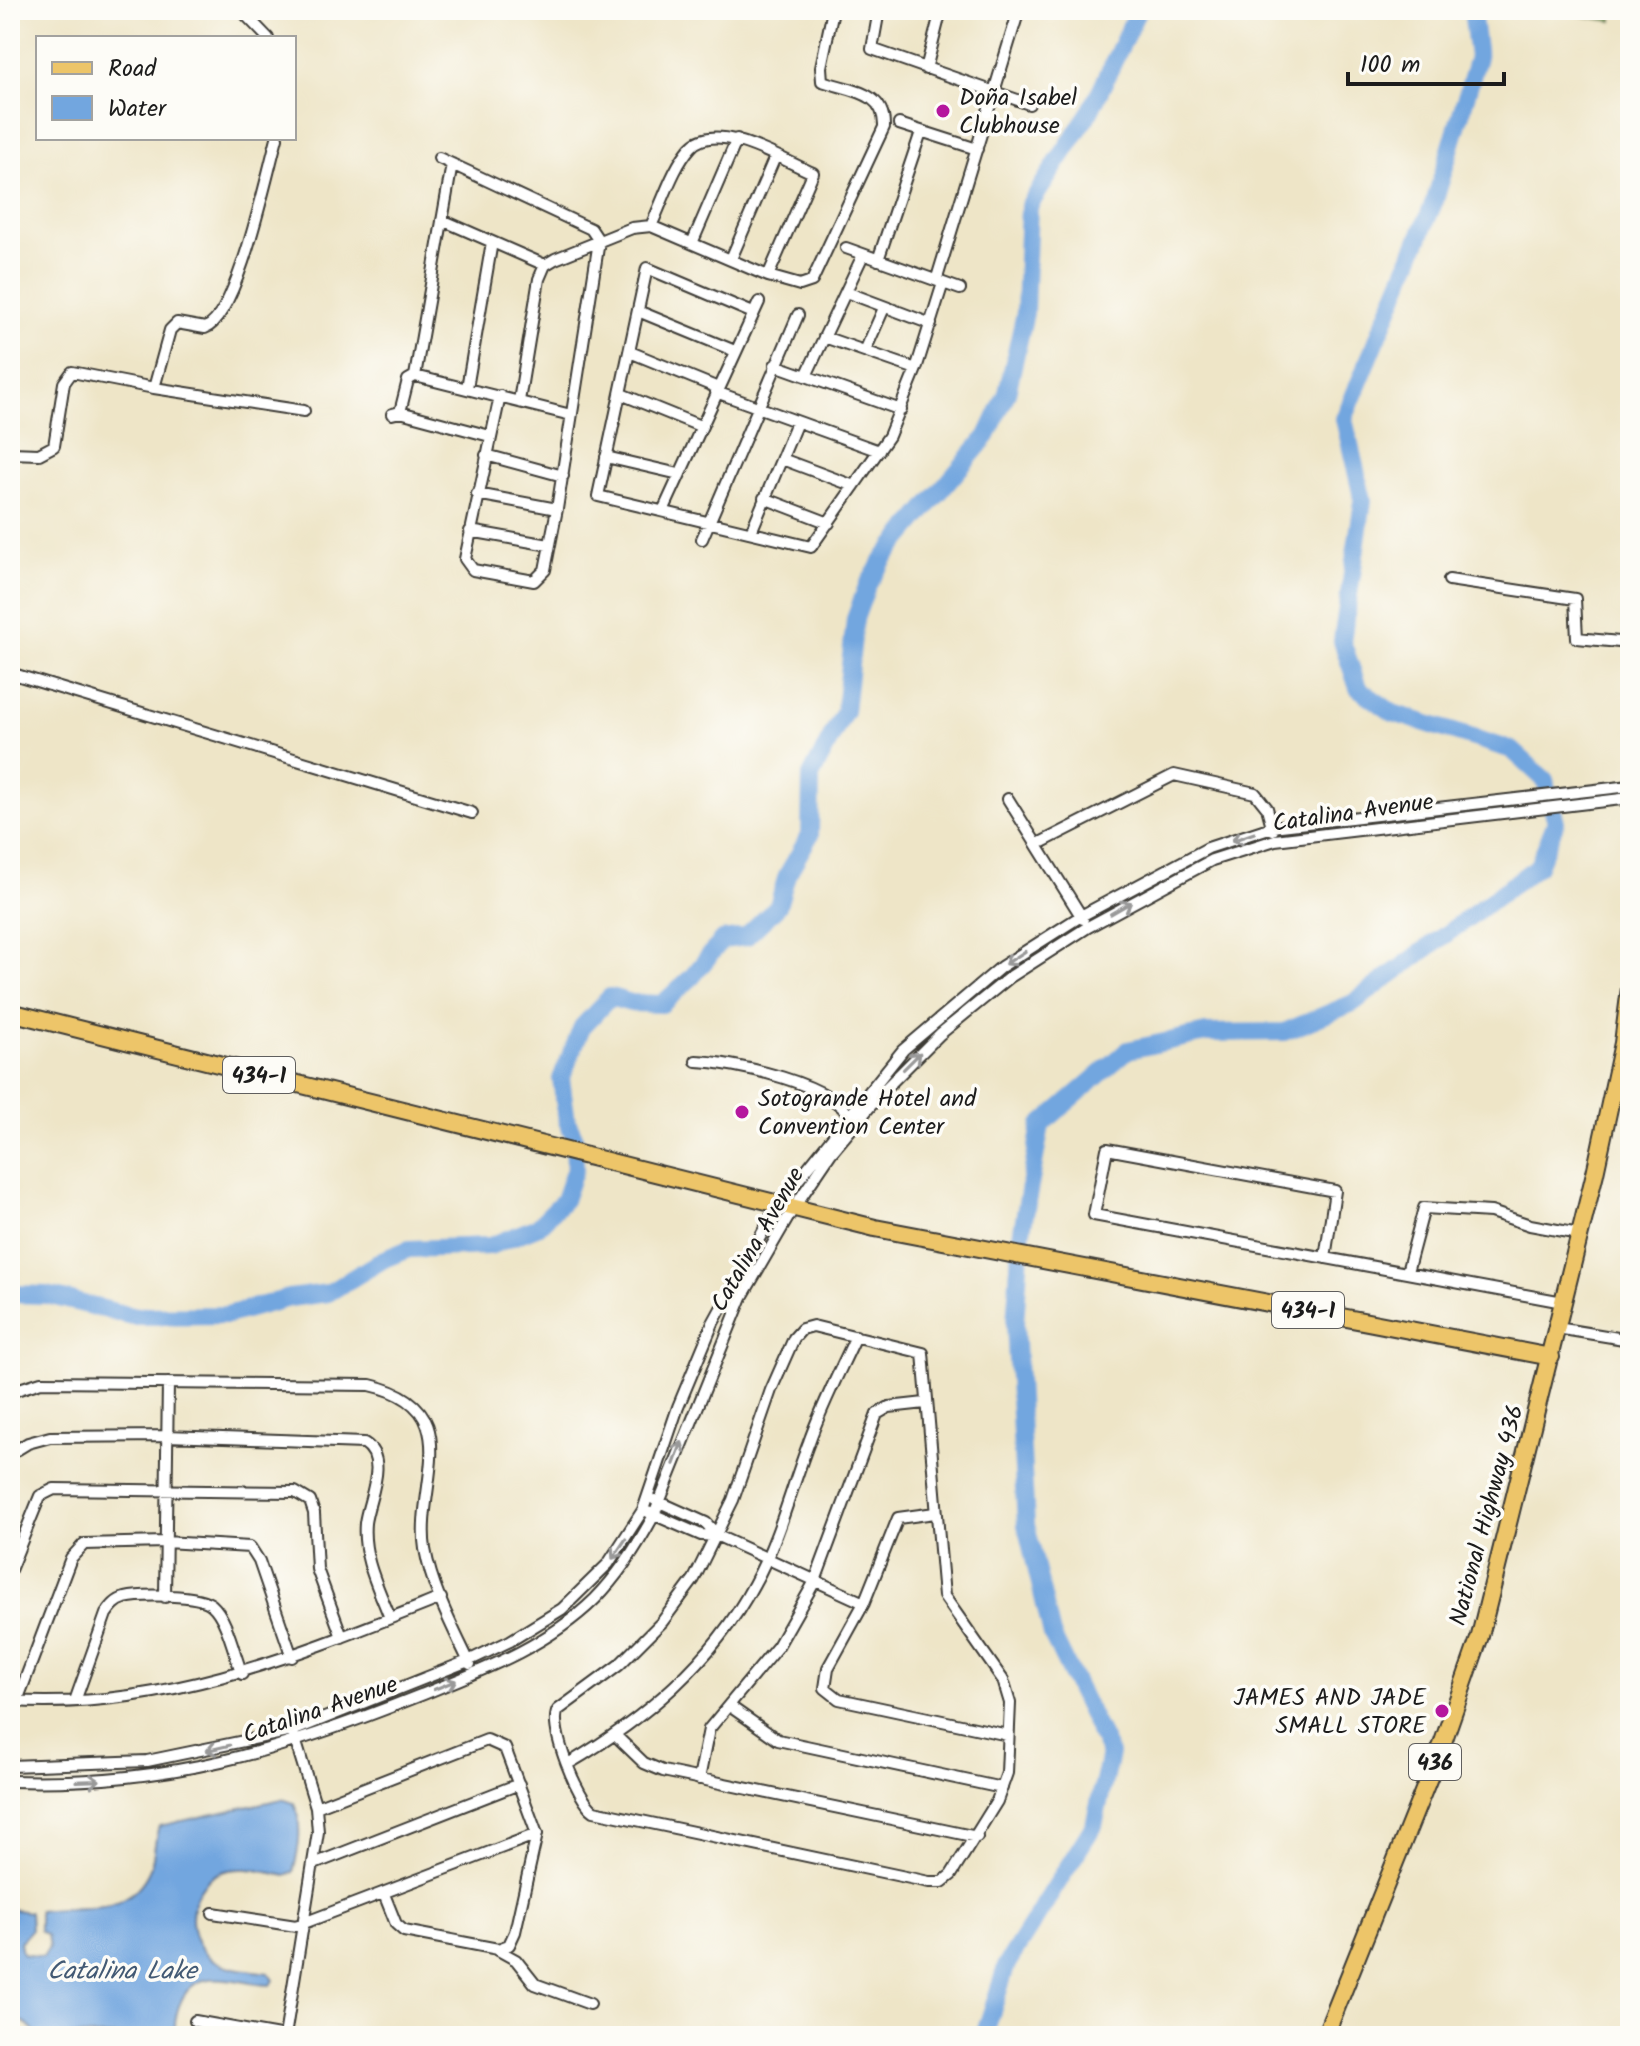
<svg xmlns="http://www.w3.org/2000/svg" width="1640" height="2046" viewBox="0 0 1640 2046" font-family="Kalam,sans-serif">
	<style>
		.green { fill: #a2ca76; stroke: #5f7349; stroke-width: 2 }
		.water { fill: #72a6df; stroke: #47617e; stroke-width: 2 }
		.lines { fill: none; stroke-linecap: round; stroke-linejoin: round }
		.river { stroke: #72a6df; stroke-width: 18 }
		.minor-casing { stroke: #3c3a36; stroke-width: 14 }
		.primary-casing { stroke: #3c3a36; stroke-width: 20 }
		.minor { stroke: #fff; stroke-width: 10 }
		.primary { stroke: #edc569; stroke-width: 16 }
		.oneway { stroke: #999 }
		.poi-dot { fill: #b5179e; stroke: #fdfcf7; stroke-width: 3 }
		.labels { text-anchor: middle; stroke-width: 7; stroke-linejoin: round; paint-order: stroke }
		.shield { fill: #fdfcf7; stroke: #605f5e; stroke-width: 2 }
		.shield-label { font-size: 22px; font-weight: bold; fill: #1c1c1c }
		.poi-label { font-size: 24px; fill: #1c1c1c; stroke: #fdfcf7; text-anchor: start }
		.street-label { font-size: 24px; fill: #1c1c1c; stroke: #fdfcf7 }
		.water-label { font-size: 26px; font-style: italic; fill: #435a74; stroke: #fdfcf7 }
	</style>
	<rect width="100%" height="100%" fill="#fdfcf7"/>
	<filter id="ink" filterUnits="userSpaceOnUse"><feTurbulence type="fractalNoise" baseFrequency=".0125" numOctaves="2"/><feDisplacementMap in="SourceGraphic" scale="16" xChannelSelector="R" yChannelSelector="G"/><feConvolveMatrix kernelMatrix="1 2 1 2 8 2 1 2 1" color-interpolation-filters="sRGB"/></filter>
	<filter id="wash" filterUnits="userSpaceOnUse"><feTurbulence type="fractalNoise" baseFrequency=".006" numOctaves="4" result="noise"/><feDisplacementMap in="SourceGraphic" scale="32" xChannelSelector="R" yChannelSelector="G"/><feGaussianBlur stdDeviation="1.8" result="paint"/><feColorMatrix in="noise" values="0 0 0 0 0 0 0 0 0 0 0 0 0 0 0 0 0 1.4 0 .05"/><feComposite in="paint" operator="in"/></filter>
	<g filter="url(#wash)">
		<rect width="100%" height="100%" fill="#eee5c7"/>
		<path class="green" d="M1547 10H1612V21Z"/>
		<path class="water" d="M282 1799 294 1803C303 1824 299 1852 293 1872L286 1876C265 1872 240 1864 219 1873 185 1889 183 1941 214 1960 230 1970 251 1970 269 1973L274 1980 271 1985C240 1985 200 1963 182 1999 176 2011 174 2022 175 2036H39L24 2022 10 2018V1909L30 1912 31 1930 20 1942 22 1954 43 1957 49 1947 47 1935 39 1930V1911C78 1905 124 1917 147 1875 156 1859 153 1842 159 1826Z"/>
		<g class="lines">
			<path class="river" d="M10 1294 47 1295 132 1316 227 1315 289 1298 328 1293 384 1259 409 1249 490 1246 537 1227 564 1200 575 1168 574 1136 567 1121 561 1079 582 1027 610 997 631 1003 662 1004 692 977 722 940 746 937 778 906 787 875 810 835 811 776 845 711 855 619 867 586 885 557 987 436 1007 393 1025 313 1029 206 1091 110 1138 10
				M984 2036 1007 1964 1094 1825 1110 1754 1052 1635 1026 1525 1015 1324 1021 1236 1041 1125 1128 1050 1206 1033 1284 1032 1353 1003 1538 866 1556 822 1545 780 1512 750 1393 713 1358 688 1342 641 1363 501 1344 419 1435 200 1478 57 1472 10"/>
		</g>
	</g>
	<g filter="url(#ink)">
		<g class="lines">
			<g class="minor-casing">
				<path id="minor" d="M241 10 268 38
					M879 10 872 49 1029 104
					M926 69 941 10
					M899 124 977 149
					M439 158 591 229 599 241 557 509 545 570 534 581 473 570 465 559 500 396
					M442 220 545 265
					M651 226C663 201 673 167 691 147 717 119 784 161 813 173L768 276
					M693 241 737 139
					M846 248 960 289
					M731 259 775 157
					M878 260 921 132
					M937 278 1019 10
					M846 292 931 324
					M638 311 735 351
					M753 313 647 268 598 496 811 547 889 436 916 369 943 283
					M824 337 916 369
					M865 351 884 308
					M630 352 718 388
					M775 365 901 410
					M415 376 452 164
					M806 376 863 255
					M154 388 304 411
					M467 388 492 242
					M716 392 879 451
					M621 394 700 426
					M519 401 539 279 545 265 555 259 632 228 651 226 768 276 800 285 812 281 884 127C885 91 851 91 822 81L821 67 833 10
					M400 412 408 380 415 376 571 415
					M392 414 400 412 490 436
					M10 453 39 454 54 446 64 383 72 372 154 388 170 330 177 323 205 328C237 317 267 174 277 138
					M486 455 563 476
					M606 457 679 474
					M782 459 854 486
					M477 494 557 509
					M764 498 829 523
					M663 511 759 302
					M470 531 549 545
					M751 532 797 422
					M702 539 798 315
					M1449 580 1575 599 1577 638 1630 643
					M10 673 472 813
					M1008 799 1083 919
					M1038 844 1174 775 1255 793 1267 808 1273 830
					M696 1061C732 1062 838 1084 851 1120
					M1325 1258 1335 1191 1107 1149 1094 1215 1563 1302
					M1407 1272 1424 1208 1491 1212 1530 1225 1579 1234
					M813 1326 923 1353 944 1596 1003 1680 1010 1703 1007 1773 997 1801 951 1875 942 1882H929L594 1811C578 1801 548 1726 558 1710L619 1665 662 1622 694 1579 733 1500 771 1390 794 1338 802 1329Z
					M1557 1328 1630 1340
					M10 1392 41 1382 370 1385C470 1407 415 1485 425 1549 432 1589 453 1628 470 1664
					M10 1454 28 1443 50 1437 167 1436 364 1443C390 1459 368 1499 365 1523 362 1557 378 1587 390 1618
					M655 1500 706 1523 718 1536
					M648 1512 701 1535 718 1536 864 1603
					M935 1513 898 1518 864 1603 828 1668 825 1688 839 1699 1008 1735
					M10 1570 40 1496 54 1489 295 1492 310 1501 314 1513 317 1569 342 1637
					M165 1597 168 1383
					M12 1701C165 1711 302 1653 441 1598
					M17 1701 71 1558 84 1544 165 1542 250 1547 259 1561 292 1657
					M75 1701 106 1614C111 1607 116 1600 125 1598 141 1594 200 1594 212 1605 227 1618 234 1654 242 1674
					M731 1707 778 1740 1002 1788
					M616 1736 644 1763 663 1771 977 1837
					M568 1764C644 1719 712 1663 754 1584 779 1539 791 1489 809 1442 822 1405 840 1371 856 1336
					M10 1766 147 1761 292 1731 468 1661 510 1641 562 1609 608 1564 643 1510 678 1407 713 1323 777 1206 903 1050 1001 967 1081 916 1208 848 1272 827 1630 786
					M699 1779 709 1729 778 1646 815 1581 877 1414 889 1407 925 1403
					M10 1781C168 1786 277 1752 421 1695 483 1670 546 1647 595 1599 619 1575 638 1545 654 1515L742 1297 793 1209 831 1153 883 1091 940 1034 1010 977 1088 927 1212 860 1275 840 1630 798
					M316 1807 487 1740 505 1748 537 1834 515 1932 509 1945 498 1949 404 1931 396 1924 384 1894
					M314 1864 519 1784
					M213 1913 296 1926 537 1834
					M498 1950 516 1960 535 1984 590 2004
					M195 2021 279 2036
					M285 2036 318 1832 316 1807 294 1736"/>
			</g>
			<g class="primary-casing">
				<path id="primary" d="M10 1012 875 1228 1551 1357
					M1325 2036 1442 1745 1480 1636 1595 1173 1623 1043 1630 988"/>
			</g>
			<use href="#minor" class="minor"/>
			<use href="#primary" class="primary"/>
		</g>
		<defs><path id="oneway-shaft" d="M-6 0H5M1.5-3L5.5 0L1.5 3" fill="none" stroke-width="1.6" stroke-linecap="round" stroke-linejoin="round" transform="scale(2)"/></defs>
		<g class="oneway">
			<use href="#oneway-shaft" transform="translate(1243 837) rotate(161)"/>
			<use href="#oneway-shaft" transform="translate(1121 908) rotate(-30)"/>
			<use href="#oneway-shaft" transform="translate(1015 958) rotate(147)"/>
			<use href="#oneway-shaft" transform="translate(912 1061) rotate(-45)"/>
			<use href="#oneway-shaft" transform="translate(678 1453) rotate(-70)"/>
			<use href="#oneway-shaft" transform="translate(619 1549) rotate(124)"/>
			<use href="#oneway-shaft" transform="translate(445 1685) rotate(-22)"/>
			<use href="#oneway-shaft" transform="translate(218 1748) rotate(167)"/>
			<use href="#oneway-shaft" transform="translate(88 1781) rotate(-2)"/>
		</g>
	</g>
	<g class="poi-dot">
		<circle cx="943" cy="111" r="8"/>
		<circle cx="742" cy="1112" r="8"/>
		<circle cx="1442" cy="1711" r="8"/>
	</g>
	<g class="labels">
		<g class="shield">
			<rect x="223" y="1057" width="72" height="36" rx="6"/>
			<rect x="1272" y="1292" width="72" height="36" rx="6"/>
			<rect x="1409" y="1744" width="52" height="36" rx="6"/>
		</g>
		<g class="shield-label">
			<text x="259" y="1083">434-1</text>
			<text x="1308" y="1318">434-1</text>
			<text x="1435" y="1770">436</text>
		</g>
		<g class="poi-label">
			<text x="959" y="105">Doña Isabel<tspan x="959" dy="28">Clubhouse</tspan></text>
			<text x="758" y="1106">Sotogrande Hotel and<tspan x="758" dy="28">Convention Center</tspan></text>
			<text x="1426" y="1705" text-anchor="end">JAMES AND JADE<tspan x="1426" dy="28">SMALL STORE</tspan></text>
		</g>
		<g class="street-label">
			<text transform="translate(1353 812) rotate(-8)" y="8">Catalina Avenue</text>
			<text transform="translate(757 1239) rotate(-60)" y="8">Catalina Avenue</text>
			<text transform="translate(1486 1515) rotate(-75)" y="8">National Highway 436</text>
			<text transform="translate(320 1709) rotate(-19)" y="8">Catalina Avenue</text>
		</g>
		<g class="water-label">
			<text x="122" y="1979">Catalina Lake</text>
		</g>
	</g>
	<rect width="1640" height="2046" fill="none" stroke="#fdfcf7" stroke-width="40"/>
	<rect x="36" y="36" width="260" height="104" fill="#fdfcf7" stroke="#a3a29f" stroke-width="2"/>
	<rect x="52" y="62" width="40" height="12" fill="#edc569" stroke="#a3a29f" stroke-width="2"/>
	<text x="108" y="76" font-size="24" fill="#1c1c1c">Road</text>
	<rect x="52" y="96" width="40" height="24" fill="#72a6df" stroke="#a3a29f" stroke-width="2"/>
	<text x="108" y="116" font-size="24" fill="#1c1c1c">Water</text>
	<path d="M1348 72v12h156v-12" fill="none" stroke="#1c1c1c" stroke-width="4"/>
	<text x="1360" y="72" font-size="24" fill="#1c1c1c" stroke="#fdfcf7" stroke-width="6" paint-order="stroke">100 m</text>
</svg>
